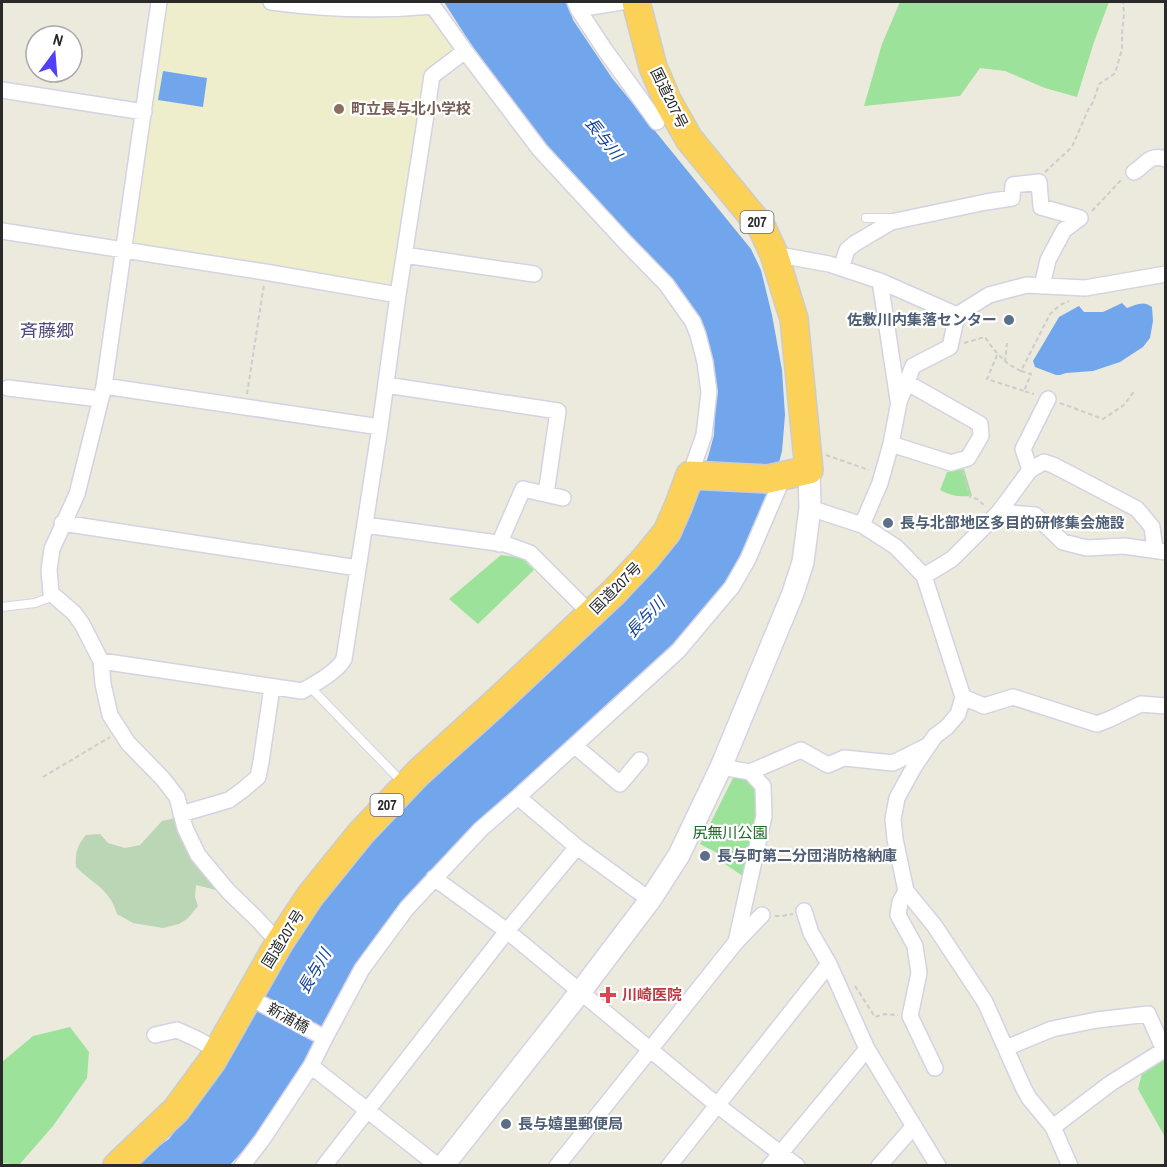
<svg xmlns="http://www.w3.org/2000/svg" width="1167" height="1167" viewBox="0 0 1167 1167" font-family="'Archivo Narrow','Noto Sans JP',sans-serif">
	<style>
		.education { fill: #eeedcc }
		.green { fill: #9ce29a }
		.cemetery { fill: #bad6b4 }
		.water { fill: #71a6ed }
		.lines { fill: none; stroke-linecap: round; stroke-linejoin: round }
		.lane-casing { stroke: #d4d2e3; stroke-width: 10 }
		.street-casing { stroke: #d4d2e3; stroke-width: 18 }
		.secondary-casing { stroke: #d4d2e3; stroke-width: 24 }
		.highway-casing { stroke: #ccc; stroke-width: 30 }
		.path { stroke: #ccc; stroke-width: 2; stroke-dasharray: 4.5 3; stroke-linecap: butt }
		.lane { stroke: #fff; stroke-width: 8 }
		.street { stroke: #fff; stroke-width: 15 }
		.secondary { stroke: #fff; stroke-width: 21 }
		.highway { stroke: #fcd158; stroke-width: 27 }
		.education-dot { fill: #8d6e63; stroke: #fff; stroke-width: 2 }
		.service-dot { fill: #5c6f8a; stroke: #fff; stroke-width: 2 }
		.health-dot { fill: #e0444e; stroke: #fff; stroke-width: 2 }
		.labels { text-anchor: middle; stroke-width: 4.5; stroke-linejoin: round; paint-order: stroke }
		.shield { fill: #fff; stroke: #6a6a6a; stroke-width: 1.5 }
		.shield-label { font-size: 14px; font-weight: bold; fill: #2a2a2a }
		.street-label { font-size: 15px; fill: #2a2a2a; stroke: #fff }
		.education-label { font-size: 15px; font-weight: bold; fill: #785e54; stroke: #fff; text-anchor: start }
		.service-label { font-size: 15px; font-weight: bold; fill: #4e5e75; stroke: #fff; text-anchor: start }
		.park-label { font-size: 15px; fill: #1b6723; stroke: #fff }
		.health-label { font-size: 15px; font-weight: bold; fill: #be3a42; stroke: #fff; text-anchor: start }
		.water-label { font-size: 16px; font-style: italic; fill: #0f3f9a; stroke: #fff }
		.quarter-label { font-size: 18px; fill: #514b7b; stroke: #fff }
	</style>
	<rect width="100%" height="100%" fill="#eceadd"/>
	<path class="education" d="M161 2H254L304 9 423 10 454 49 428 69 397 273 393 280 388 283H381L134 248 128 242Z"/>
	<path class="green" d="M900 2H1109L1094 42 1077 97 1045 88 1005 71 980 68 960 96 864 106 882 44Z
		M964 469 972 496C959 497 951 496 940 490L947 472Z
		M501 555 522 558 534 570 478 624 449 599Z
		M735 774 748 779 754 784 757 812 744 877 722 862 723 856 700 844Z
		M70 1027 89 1052 87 1078 53 1126 19 1165 2 1163V1062L33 1036Z
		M1148 1049H1165V1137L1138 1089Z"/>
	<path class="cemetery" d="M179 817 224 892 196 885 195 897 198 906 187 919 179 924 163 928 133 923 117 914C110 889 93 884 76 867 75 854 77 845 86 835L100 834 108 843 125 848 140 845 162 821Z"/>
	<path class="water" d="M444 2H567L573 20 612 78 751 249 761 270 772 315 782 370 785 415 782 451 771 493 727 586 673 649 429 875 305 1068 268 1123 230 1165 130 1166 169 1139 205 1091 313 909 384 823 691 501 708 457 714 435 715 412V391L697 321 587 199 495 79 465 35Z
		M163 71 207 78 203 107 158 100Z
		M1122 303 1127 308C1136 305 1143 300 1152 307L1153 321 1150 338 1143 347 1120 362 1093 371 1066 373 1060 375H1056L1035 367 1033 361 1059 317 1079 306 1084 312H1103Z"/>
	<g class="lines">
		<g class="lane-casing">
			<path id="lane" d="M866 218H891
				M2 607 35 603 54 596
				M310 687 403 783"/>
		</g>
		<g class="street-casing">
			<path id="street" d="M159 2 104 386 77 494 52 549 49 570 51 593 74 613 82 624 101 661 103 684 110 715 128 743 163 779 177 797 185 828 198 855 228 891 257 919 279 943
				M271 2C324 9 379 11 433 6
				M430 2 465 51 540 150 626 243 666 284 693 322 698 335 705 362 709 392 704 435 690 475
				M575 2 578 9 605 50 657 122
				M578 9 621 2
				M2 90 144 112
				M1134 172C1146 165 1149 153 1166 159
				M2 231 265 272 398 295
				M774 254 829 264 880 281 957 315
				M404 255 534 274
				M841 268 847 250 854 244 891 222 986 202 1012 198 1013 185 1039 182 1041 207 1080 218
				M880 281 898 400
				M1042 286 1048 260 1064 230 1080 218
				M386 385 558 411 546 494
				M104 386 380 427
				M8 388 100 399
				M891 444 951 463 968 458 981 436 980 424 906 382
				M1030 470 1044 462 1053 465 1137 509 1152 527 1155 550
				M810 508 862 525 896 547 924 576 963 697 958 714 947 727 935 736 914 767 897 798 893 819 895 839 906 891 934 925 985 1002 1023 1087 1029 1098 1053 1127 1070 1166
				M999 512 1035 515 1063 542 1087 548 1124 546 1166 552
				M62 523 358 568
				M365 525 505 544 530 553 590 613
				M862 525 880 483 891 444 899 402 913 366 950 347 957 315 989 295 1027 285 1085 288 1166 274
				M499 544 523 489 563 498
				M924 576 952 559 999 512 1030 470 1023 449 1048 399
				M101 661 302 691C315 684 338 671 344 659L380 427 398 295 432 76 465 51
				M963 697 984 706 1013 697 1097 724 1110 719 1141 704 1166 706
				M575 746 620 784 640 760
				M721 767 750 772 763 786 764 816 736 942
				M750 772 801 750 828 765 844 758 893 763 927 746
				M518 797 577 847 650 900
				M181 814 229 800 244 789 258 777 261 762 272 687
				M434 878 507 931 717 1105 797 1166
				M906 891 900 902 898 915 915 946 919 973 910 1016 935 1068
				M804 911 811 933 829 964 867 1049 938 1166
				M249 997 325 1038
				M155 1035 177 1030 197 1039 218 1051
				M1006 1048 1052 1029 1097 1020 1148 1014 1164 1050 1111 1083 1053 1127
				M311 1066 438 1166
				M242 1166 262 1140 311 1066 325 1038 362 969 407 908 481 829 518 797 678 651 732 587 748 559 784 475
				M324 1166 507 931 577 847
				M557 1166 736 942 762 915
				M669 1166 829 964
				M770 1166 867 1049
				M879 1166 914 1126"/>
		</g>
		<g class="secondary-casing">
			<path id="secondary" d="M443 1166 581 991 650 900 679 855 721 767 793 593 803 562 810 508 809 470"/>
		</g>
		<g class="highway-casing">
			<path id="highway" d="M117 1166 176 1110 212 1061 279 943 310 896 361 833 418 773 491 707 614 592 645 559 667 532 678 507 690 475 768 479 809 470 794 319 774 254 762 228 689 139 667 100 653 67 636 2"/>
		</g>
		<path class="path" d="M1045 172 1072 147 1088 110 1093 102 1099 84 1114 74 1116 70 1122 49V34L1124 13 1123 2
			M1092 211 1123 178
			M964 343 985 337C995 352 1004 363 1021 371L1050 314 1060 305 1069 301
			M997 355 987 379 1024 391
			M1005 362 1007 343
			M1021 371 1031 374 1024 391 1034 394
			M247 394 264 284
			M1060 403 1103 419 1124 405 1135 390
			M826 455 869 470
			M963 472 970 497 977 499 986 507
			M43 777 110 737
			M775 916H782L793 914
			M855 986 875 1017 885 1014 898 1015"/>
		<use href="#lane" class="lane"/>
		<use href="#street" class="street"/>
		<use href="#secondary" class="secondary"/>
		<use href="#highway" class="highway"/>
	</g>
	<circle class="education-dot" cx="339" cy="109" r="6"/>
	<g class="service-dot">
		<circle cx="1009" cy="320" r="6"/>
		<circle cx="888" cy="523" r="6"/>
		<circle cx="705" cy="856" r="6"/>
		<circle cx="506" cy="1124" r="6"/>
	</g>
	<path class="health-dot" d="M605 986h6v6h6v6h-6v6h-6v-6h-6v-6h6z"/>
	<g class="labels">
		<g class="shield">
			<rect x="740.5" y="211" width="33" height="22" rx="4.5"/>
			<rect x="370.5" y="794" width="33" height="22" rx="4.5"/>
		</g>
		<g class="shield-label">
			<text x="757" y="227">207</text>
			<text x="387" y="810">207</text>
		</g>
		<g class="street-label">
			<text transform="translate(669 98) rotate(64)" y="5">国道207号</text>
			<text transform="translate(616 588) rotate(-45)" y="5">国道207号</text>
			<text transform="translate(283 939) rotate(-58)" y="5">国道207号</text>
			<text transform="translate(288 1018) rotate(29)" y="5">新浦橋</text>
		</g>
		<g class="education-label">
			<text x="351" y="114">町立長与北小学校</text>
		</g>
		<g class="service-label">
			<text x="997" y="325" text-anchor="end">佐敷川内集落センター</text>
			<text x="900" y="528">長与北部地区多目的研修集会施設</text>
			<text x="717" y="861">長与町第二分団消防格納庫</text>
			<text x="518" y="1129">長与嬉里郵便局</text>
		</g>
		<g class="park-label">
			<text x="730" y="838">尻無川公園</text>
		</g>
		<g class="health-label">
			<text x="622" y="1000">川崎医院</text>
		</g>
		<g class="water-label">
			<text transform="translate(604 138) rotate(52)" y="6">長与川</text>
			<text transform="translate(645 617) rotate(-46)" y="6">長与川</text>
			<text transform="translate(314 971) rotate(-59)" y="6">長与川</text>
		</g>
		<g class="quarter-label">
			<text x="47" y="337">斉藤郷</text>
		</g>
	</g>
	<rect width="1167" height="1167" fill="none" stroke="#2a2a2a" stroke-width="6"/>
	<g transform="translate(54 54) rotate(16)"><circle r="28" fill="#ffffff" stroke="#aaaaaa" stroke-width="1.5"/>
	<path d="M0-4.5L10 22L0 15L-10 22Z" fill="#553ef7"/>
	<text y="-9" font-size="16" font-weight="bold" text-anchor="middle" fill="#2a2a2a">N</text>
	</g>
</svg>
